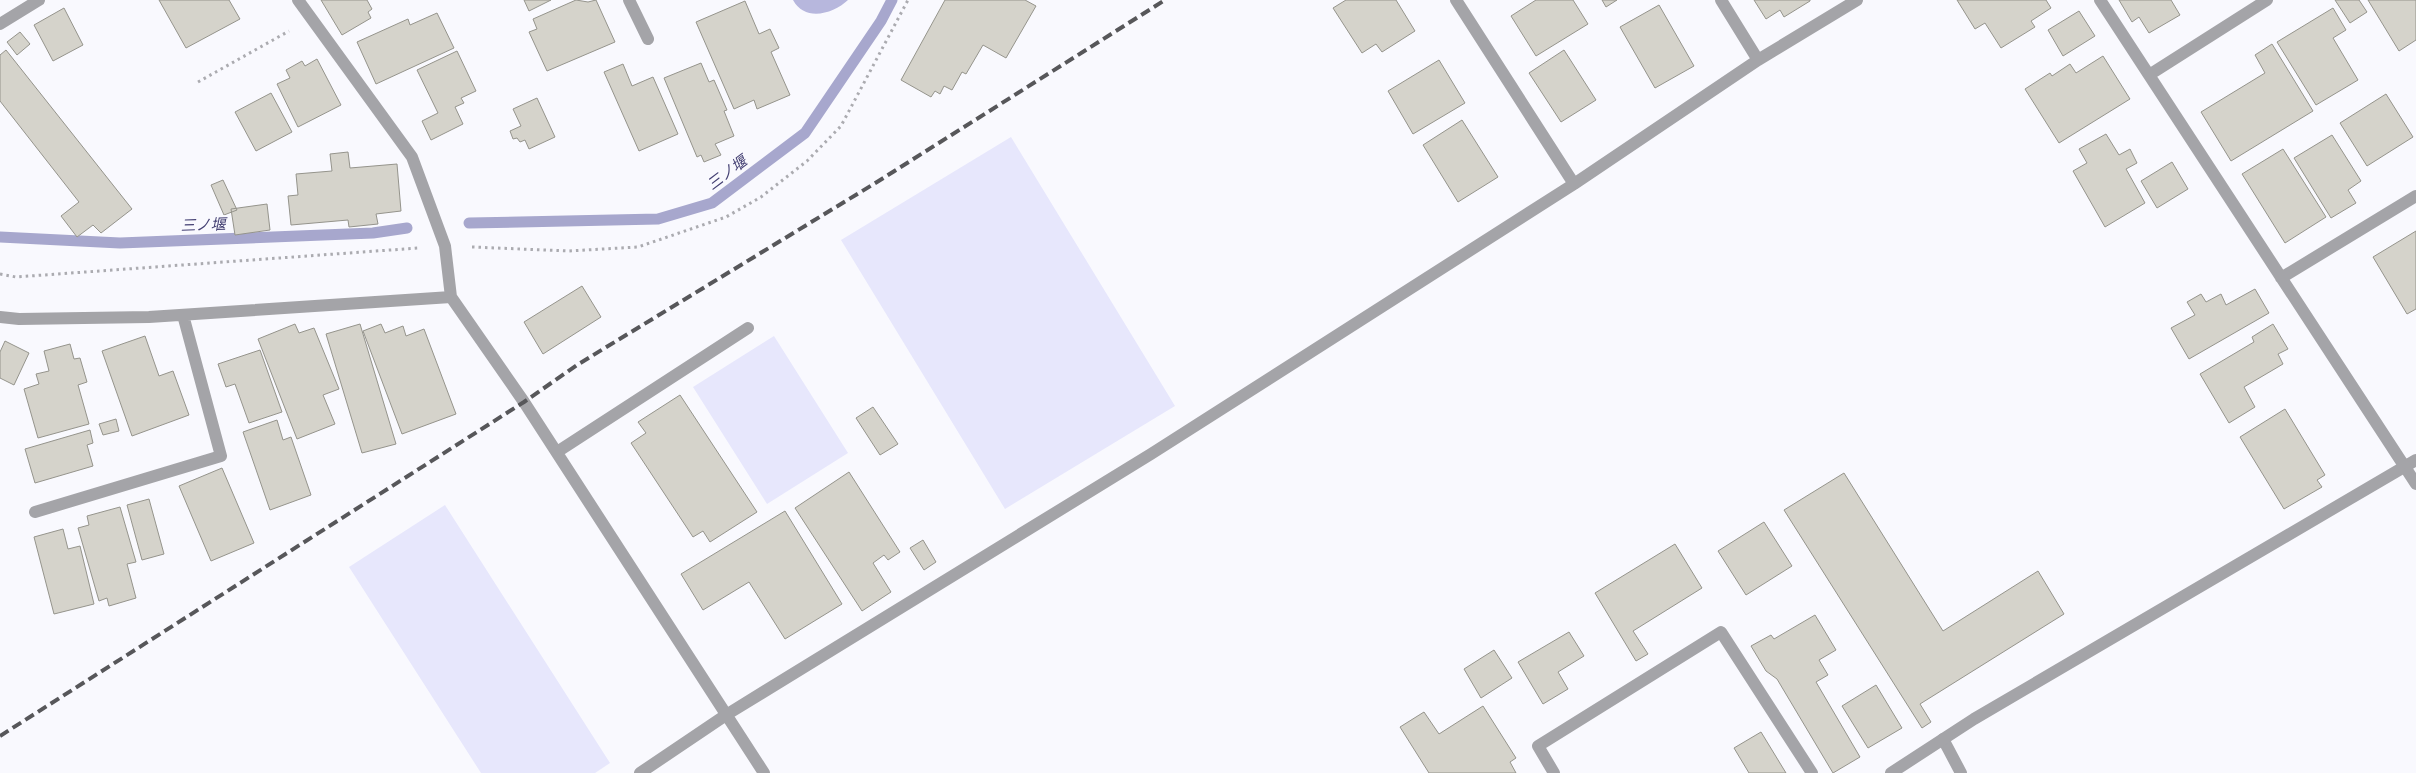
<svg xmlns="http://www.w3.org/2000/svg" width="2416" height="773" viewBox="0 0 2416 773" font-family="'DejaVu Sans','Noto Sans JP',sans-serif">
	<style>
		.green { fill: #e7e7fc }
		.forest { fill: #b7b7dd }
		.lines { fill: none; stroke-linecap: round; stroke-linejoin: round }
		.stream { stroke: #a7a7cd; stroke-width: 11 }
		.building { fill: #d5d3cb; stroke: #95948c }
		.path { stroke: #ababb0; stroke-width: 3; stroke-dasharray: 2.5 4; stroke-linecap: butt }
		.lane { stroke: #a4a4a8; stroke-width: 12 }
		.street { stroke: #a4a4a8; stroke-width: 12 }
		.rail { stroke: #57575a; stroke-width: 4; stroke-dasharray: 10 5; stroke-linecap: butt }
		.labels { text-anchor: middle; stroke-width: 4; stroke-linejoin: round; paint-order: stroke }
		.water-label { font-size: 15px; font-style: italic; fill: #444073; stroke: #f9f9fe }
	</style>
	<rect width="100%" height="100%" fill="#f9f9fe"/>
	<path class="green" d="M1011 137 1175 406 1005 509 841 240Z
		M774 336 848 453 767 504 693 387Z
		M445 505 610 763 595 773H481L349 567Z"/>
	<path class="forest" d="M793 0H848C833 14 805 22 793 0Z"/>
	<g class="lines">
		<path class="stream" d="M469 223 658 219 712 203 805 133 881 21 892 0
			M0 237 120 243 373 233 407 228"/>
	</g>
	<path class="building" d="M159 0H229L240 19 186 48Z
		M321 0H367L372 9 368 12 371 18 342 35Z
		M524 0H551L529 11Z
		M576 0 588 2 596 0 615 42 547 71 529 32 537 29 533 19Z
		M945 0H1025L1036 6 1006 58 983 45 966 74 962 72 952 90 944 86 940 94 935 91 931 97 901 80Z
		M1346 0H1396L1415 31 1382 52 1376 44 1362 53 1333 8Z
		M1536 0H1573L1588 24 1536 56 1511 16Z
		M1602 0H1617L1606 7Z
		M1754 0H1810V1L1784 17 1780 10 1766 19Z
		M1957 0H2046L2051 8 2031 21 2035 27 2001 48 1985 23 1975 29Z
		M2119 0H2171L2180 15 2149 33 2139 17 2132 22Z
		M2335 0H2359L2367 12 2350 23Z
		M2368 0H2416V40L2399 51Z
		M745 1 759 34 770 29 779 48 771 52 790 95 757 109 754 100 734 109 696 22Z
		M1659 5 1694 66 1655 88 1620 27Z
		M64 8 83 45 53 61 34 25Z
		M2333 8 2346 30 2333 38 2358 80 2316 105 2277 42Z
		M2079 11 2095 36 2063 56 2048 30Z
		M437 13 454 48 376 84 357 42 408 19 410 25Z
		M20 32 30 44 17 55 7 42Z
		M2272 44 2313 111 2231 161 2201 112 2265 73 2255 55Z
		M6 50 132 209 101 233 93 225 77 237 61 216 79 202 0 101V55Z
		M1564 50 1596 100 1561 122 1529 73Z
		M457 51 476 91 461 98 464 103 455 107 463 124 431 140 422 121 438 113 417 70Z
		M2103 56 2130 99 2059 143 2025 89 2050 73 2052 76 2070 64 2076 73Z
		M317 59 341 105 298 127 277 84 290 78 286 70 302 61 305 66Z
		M1439 60 1465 103 1413 134 1388 91Z
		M701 63 709 82 714 80 727 110 724 111 734 136 715 144 721 155 704 162 701 155 697 157 664 78Z
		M623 64 632 86 653 77 678 134 639 151 604 72Z
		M271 93 292 132 256 151 235 112Z
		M2386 94 2413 137 2367 166 2340 123Z
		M537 98 555 137 529 149 525 140 520 142 517 138 513 139 510 131 521 126 513 109Z
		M1462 120 1498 177 1458 202 1423 145Z
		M2106 134 2119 155 2130 149 2137 163 2126 169 2145 203 2105 227 2073 171 2087 163 2079 149Z
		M2332 135 2361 181 2348 190 2356 203 2331 218 2294 158Z
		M2283 149 2326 217 2285 243 2242 174Z
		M348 152 350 168 397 164 401 211 376 214 378 224 349 227 348 220 291 225 288 196 298 195 296 174 332 171 330 154Z
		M2172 162 2188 189 2157 208 2141 181Z
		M223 180 237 210 224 215 211 185Z
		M267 204 270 230 235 235 231 209Z
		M2416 231V309L2407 314 2373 257Z
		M582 286 601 317 543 354 524 322Z
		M2255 289 2269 313 2189 359 2171 328 2195 315 2187 302 2201 294 2206 302 2221 294 2226 305Z
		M295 324 299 333 314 328 339 389 323 395 335 424 297 439 258 339Z
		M360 324 396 444 362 453 326 334Z
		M381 324 385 333 403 326 406 336 424 329 456 414 402 434 363 331Z
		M2273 324 2288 349 2278 354 2283 364 2244 387 2255 407 2229 423 2200 374 2254 342 2252 337Z
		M145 336 159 376 173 371 189 415 132 436 102 351Z
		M5 341 29 353 14 385 0 378V352Z
		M70 344 74 359 80 358 87 382 78 385 89 424 38 438 24 389 39 384 36 374 49 371 44 351Z
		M260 350 282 412 249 423 235 384 226 387 218 364Z
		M680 395 757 512 710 542 703 531 693 537 631 443 646 433 638 422Z
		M873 407 898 444 880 455 856 418Z
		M2285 409 2325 475 2317 480 2322 487 2284 509 2240 437Z
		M116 419 119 431 103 435 99 424Z
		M277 420 283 440 291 437 311 495 270 510 243 432Z
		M90 430 93 443 87 445 93 466 35 483 25 449Z
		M222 468 254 543 211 561 179 486Z
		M849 472 900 552 888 560 884 555 873 563 891 592 862 611 795 508Z
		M1844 473 1943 631 2038 571 2064 614 1920 704 1931 722 1922 728 1784 510Z
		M149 499 164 554 142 560 127 505Z
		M120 507 136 562 127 564 136 598 109 606 107 598 99 601 78 528 89 525 87 516Z
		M785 511 842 604 785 639 749 582 703 610 681 574Z
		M1764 522 1792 566 1746 595 1718 551Z
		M63 529 68 549 80 546 94 604 54 614 34 537Z
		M923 540 936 562 924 570 910 548Z
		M1675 544 1702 588 1633 631 1648 654 1636 661 1595 593Z
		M1815 615 1836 650 1819 660 1828 675 1816 682 1860 757 1833 773 1777 679 1766 671 1751 646 1771 635 1774 639Z
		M1569 632 1584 656 1558 672 1568 689 1543 704 1518 662Z
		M1494 650 1512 678 1481 698 1464 669Z
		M1876 685 1902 728 1868 748 1842 706Z
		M1483 706 1516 758 1510 762 1516 773H1429L1400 727 1424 712 1439 734Z
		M1761 732 1786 773H1749L1734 748Z"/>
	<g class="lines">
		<path class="path" d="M198 82 289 31
			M472 247 569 251 638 247 726 217 761 197 807 161 841 126 908 0
			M0 274 16 277 418 248"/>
		<path class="lane" d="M1943 739 1961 773"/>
		<path class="street" d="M298 0 412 157 445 246 451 297 524 402 764 773
			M629 0 648 39
			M1456 0 1574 184
			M1721 0 1758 60
			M2100 0 2416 484
			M0 24 39 0
			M2149 75 2267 0
			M2281 278 2416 196
			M0 317 19 319 149 317 451 297
			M557 452 748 328
			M35 512 221 456 183 315
			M640 773 726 715 1151 454 1574 184 1758 60 1857 0
			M1554 773 1538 746 1721 632 1812 773
			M1891 773 1974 719 2416 460"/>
		<path class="rail" d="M0 736 524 402 577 365 877 182 1165 0"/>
	</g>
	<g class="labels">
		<g class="water-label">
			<text transform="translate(727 173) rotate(-37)" y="5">三ノ堰</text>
			<text transform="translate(203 225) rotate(-2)" y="5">三ノ堰</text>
		</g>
	</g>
</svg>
